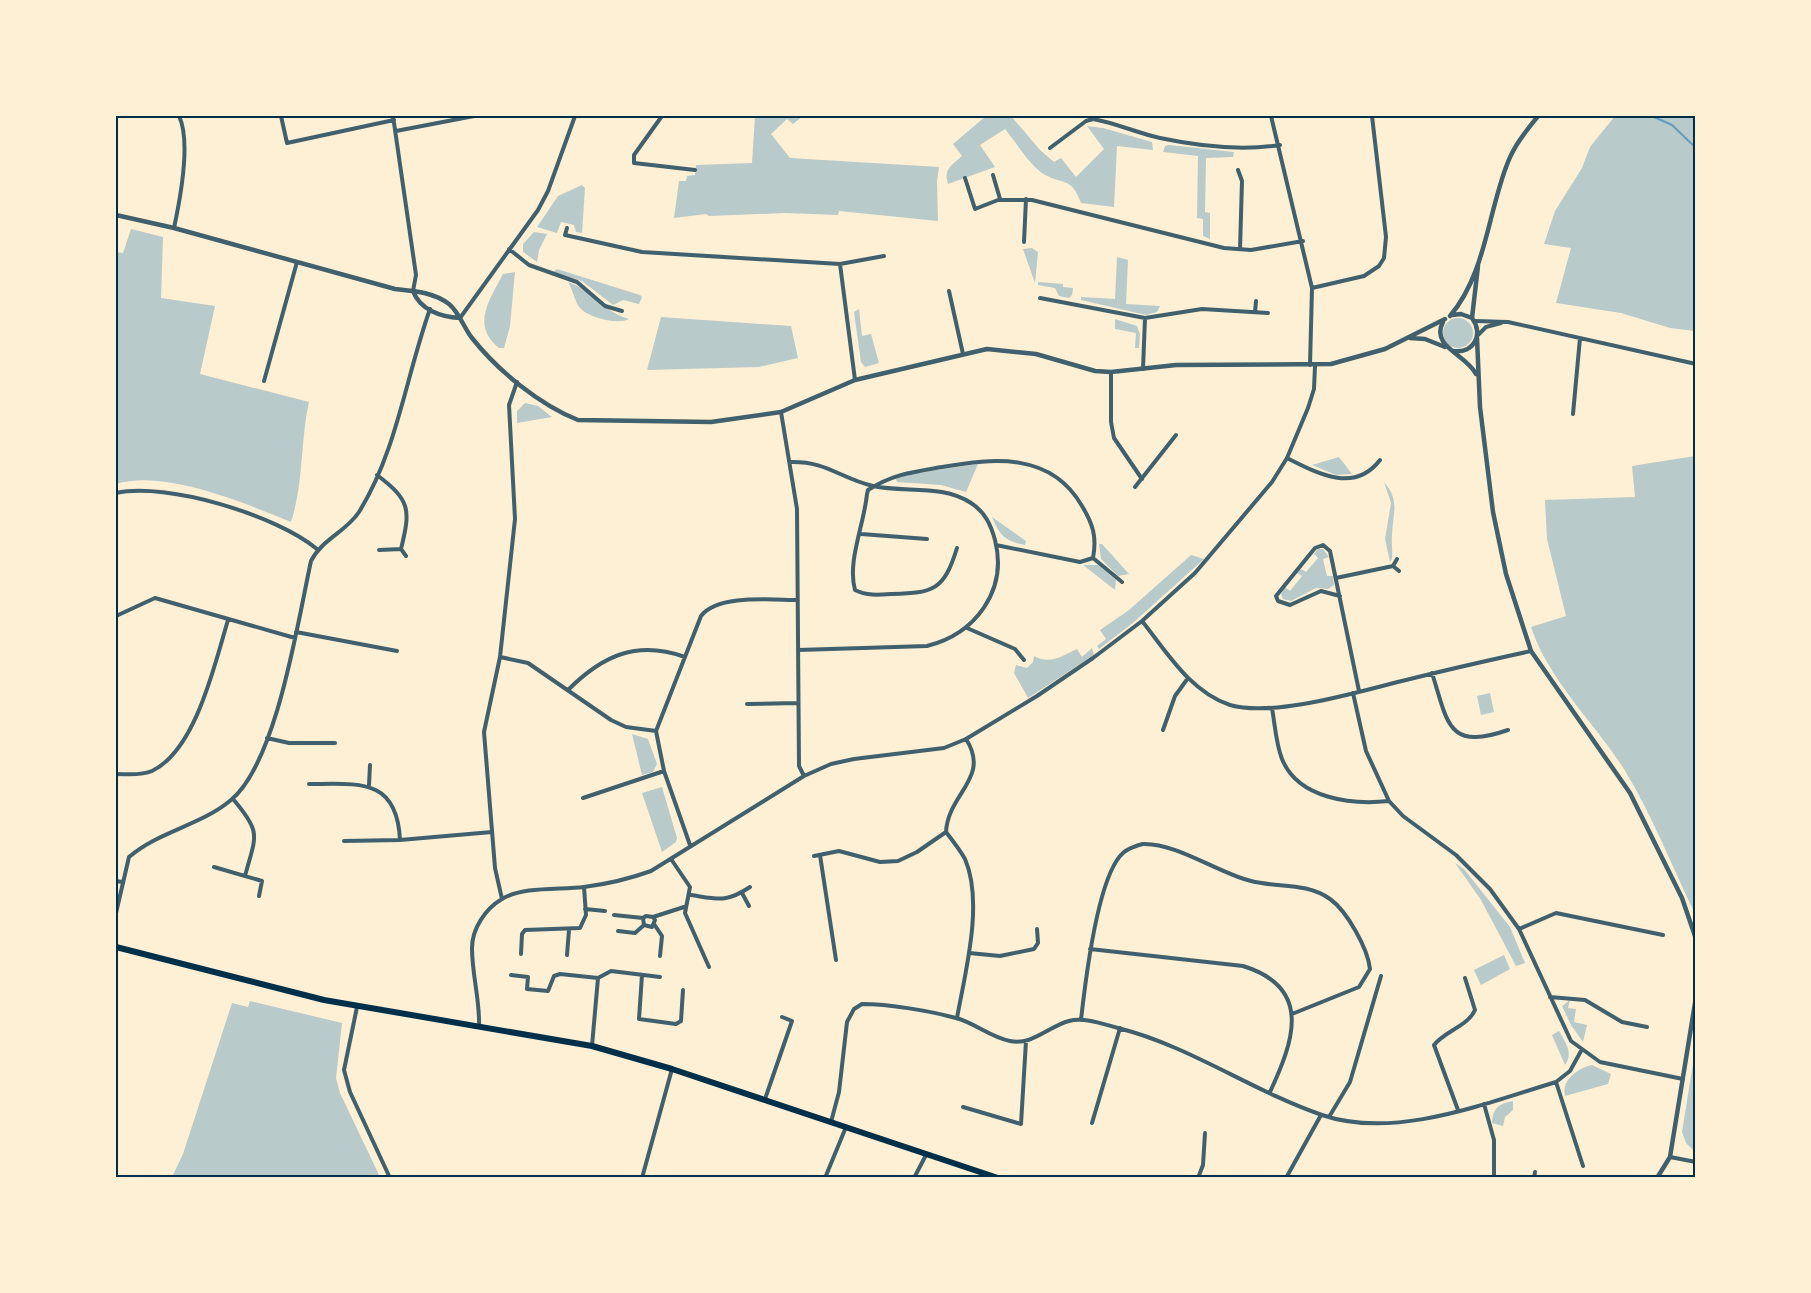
<svg xmlns="http://www.w3.org/2000/svg" width="1811" height="1293" viewBox="0 0 1811 1293" font-family="Rubik,sans-serif">
	<style>
		.green { fill: #b9caca }
		.lines { fill: none; stroke-linecap: round; stroke-linejoin: round }
		.stream { stroke: #669bbc; stroke-width: 2 }
		.minor { stroke: #3f606c; stroke-width: 4 }
		.tertiary { stroke: #3f606c; stroke-width: 4.5 }
		.primary { stroke: #003049; stroke-width: 6 }
		.neatline { fill: none; stroke: #003049; stroke-width: 2 }
	</style>
	<rect width="100%" height="100%" fill="#fdf0d5"/>
	<path class="green" d="M755 116H803L793 124 787 119 771 134 790 158 939 167 937 181 938 221 839 211 838 215 786 213 709 216 706 214 674 218 679 181H686L687 176 695 175 696 165 752 163Z
		M986 116H1011L1040 150 1054 162 1061 158 1076 177 1104 149 1087 126 1103 128 1152 142 1153 150 1117 146 1114 207 1081 203C1071 175 1062 186 1042 173 1028 163 1016 142 1005 129L980 145 995 167 948 184C943 169 952 165 962 156L953 144Z
		M1615 116H1695V143L1693 144 1696 148 1695 331 1670 328 1621 313 1556 303 1571 248 1544 244 1555 211 1582 168 1590 147Z
		M1169 145 1234 152 1233 157 1206 158 1205 212 1210 213V239L1203 236V219L1197 218 1198 156 1163 152 1165 146Z
		M582 185 585 188 582 233 576 232 574 225 561 222 557 233 537 227 558 196Z
		M131 229 163 237 161 298 215 306 200 374 309 402C300 442 304 482 291 522 244 503 165 469 116 484V252L123 253Z
		M534 232 547 234 539 250 537 262 523 252V244Z
		M1032 248 1038 252 1035 283 1023 249Z
		M1117 257 1128 260 1126 304 1160 306 1157 312 1146 315 1081 300V297L1115 299Z
		M557 269 640 295 642 297 639 304 623 300 613 305 582 281 553 272Z
		M515 272 510 326 504 348H499C471 325 489 301 503 274Z
		M568 282C592 290 604 312 629 319 618 325 590 318 581 309 575 303 573 290 568 282Z
		M1038 282 1063 284V287L1073 288 1072 295 1069 298 1059 296 1055 288 1038 285Z
		M859 309 862 336 871 334 879 363 865 367 861 362 854 312Z
		M661 317 791 326 798 358 759 367 647 370Z
		M1443 333a15 15 0 1 1 30 0a15 15 0 1 1-30 0Z
		M1115 319 1137 326 1140 334 1139 348H1135L1136 333 1115 329Z
		M525 403 538 406 552 417 517 423V411Z
		M1695 456H1696L1695 914C1672 866 1652 815 1624 769 1594 722 1549 681 1531 627L1566 616 1547 539 1545 500 1635 497 1632 466Z
		M1339 457 1352 474 1336 475 1312 465Z
		M978 464 966 492 941 485 897 482 896 479 901 475Z
		M1384 482C1400 500 1393 513 1392 535 1391 543 1393 551 1392 559L1390 562 1385 539 1391 503Z
		M992 517 1026 541 1025 545C1005 541 1000 536 992 517Z
		M1099 544H1102L1129 574 1118 576 1101 559Z
		M1318 549H1323L1329 557 1323 559 1327 576H1333L1334 585 1328 589 1316 588 1291 601 1283 599 1281 594 1285 587 1290 591 1302 576 1297 573 1301 569 1306 572 1318 558 1314 554Z
		M1191 555 1204 559 1134 622 1099 649 1097 646 1106 639 1100 630 1129 610Z
		M1083 565H1098L1116 580 1115 590Z
		M1092 648 1094 655 1028 698 1014 673 1016 665 1027 668 1033 662 1034 656C1050 665 1062 656 1077 649L1082 657Z
		M1490 693 1494 712 1481 715 1477 696Z
		M632 734 648 739 657 764 653 772 642 775Z
		M662 787 677 838 676 842 662 852 642 793Z
		M1455 863 1464 869 1510 927 1525 963 1516 966 1481 900Z
		M1504 955 1510 969 1481 985 1474 970Z
		M1570 1000 1568 1008 1576 1009 1574 1022 1587 1025 1583 1042 1571 1025 1562 1006Z
		M250 1001 342 1023 336 1078 340 1093 380 1177H172L183 1154 232 1003 248 1007Z
		M1559 1031C1565 1042 1574 1053 1565 1065L1552 1035Z
		M1695 1051V1152L1686 1143 1682 1132Z
		M1592 1065 1611 1074 1608 1084 1565 1096C1561 1080 1578 1068 1592 1065Z
		M1513 1101V1110L1505 1117 1503 1126 1492 1123C1493 1108 1498 1104 1513 1101Z"/>
	<g class="lines">
		<path class="stream" d="M1652 116 1672 125 1696 148"/>
		<path class="minor" d="M281 116 287 143 394 120
			M393 116 416 275 413 291
			M662 116 634 155V163L695 170
			M1271 116 1312 288 1310 365
			M396 131 474 116
			M1050 148 1086 121 1093 119C1116 123 1137 133 1160 138 1198 146 1241 151 1280 145
			M1238 170 1242 181 1240 249
			M993 175 1000 199
			M965 178 975 209 998 200H1032L1224 248 1251 250 1303 241
			M174 228C180 200 191 141 179 116
			M567 228 565 235 642 252 840 264 884 256
			M1024 242 1026 199
			M509 249 529 265 577 282 605 306 622 311
			M840 264 855 380
			M1312 288 1364 276 1379 266 1384 258 1386 237 1372 116
			M949 291 963 354
			M1040 298 1145 318 1202 309 1268 313
			M1255 312 1256 301
			M460 318 538 210 548 191 575 116
			M1475 321 1508 322 1696 364
			M1478 335 1486 327 1501 323
			M1143 369 1145 318
			M1111 372V422L1114 438 1142 479
			M264 381 297 262
			M781 412 797 509 799 766 804 776
			M1573 414 1580 338
			M1287 458C1317 473 1354 494 1380 460
			M790 462C827 461 839 478 873 486 905 493 943 484 971 503 985 512 991 525 995 540 1008 591 975 634 927 646L798 650
			M377 475C410 500 411 509 401 549
			M1135 487 1176 435
			M116 493C167 482 276 515 317 549
			M861 534 927 539
			M957 548C944 590 934 593 892 594 878 595 867 596 855 590 847 562 864 525 867 494L868 490C893 474 913 472 942 467 994 458 1051 452 1082 506 1093 524 1097 537 1093 558L1080 562 996 545
			M379 550 401 549 406 556
			M1093 558 1122 582
			M1397 559 1393 566 1399 571
			M1336 578 1393 566
			M1340 596 1321 591 1290 605 1278 601 1276 596 1315 548 1323 545 1330 551 1359 691
			M116 616 155 598 295 638
			M1142 621C1166 651 1190 692 1230 705 1276 718 1363 690 1410 679 1450 669 1490 660 1531 651
			M967 628 1015 649 1024 660
			M296 632 397 651
			M500 657 528 663 611 720 626 727 656 731
			M1432 673C1448 723 1447 751 1508 730
			M568 690C603 655 637 640 685 657
			M1353 693 1366 751 1389 801 1403 816 1456 855 1490 889 1519 929 1571 1041 1600 1062 1683 1079
			M747 704 798 703
			M1272 708C1275 725 1276 744 1282 759 1298 799 1352 805 1389 801
			M1163 730 1175 696 1188 678
			M267 738 289 743H335
			M116 774C127 774 141 776 152 771 196 750 215 663 228 620
			M309 784C358 784 397 777 400 840
			M369 785 370 765
			M583 798 664 771
			M233 799C262 833 256 835 245 876
			M344 841 400 840 492 832
			M690 845 664 771 656 731 701 616C718 594 772 600 798 600
			M820 855 836 960
			M814 856 839 851 880 862 898 861 917 852 946 832
			M671 859 690 887 685 913 709 967
			M214 867 262 881 259 896
			M116 881 122 882
			M742 893 749 906
			M691 895C718 899 726 903 750 887
			M502 899 495 868 484 732 500 657 515 519 509 405 517 382
			M585 909 605 911
			M116 913 129 857C159 831 200 826 231 800 277 762 298 620 311 561 322 539 346 532 359 512 397 451 406 376 430 309
			M614 915 643 918
			M653 917 655 920 652 927 644 925 643 918 646 916 653 917 684 907
			M654 924 662 936 660 956
			M1519 929 1556 913 1663 935
			M618 931 635 933 644 925
			M1090 949 1243 966C1314 988 1293 1042 1270 1092
			M969 953 1000 956 1034 949 1038 943 1037 929
			M521 954 522 934 525 930 580 928 586 915 584 887
			M567 955 569 930
			M511 975 528 977 527 989 548 991 554 976 560 974 598 978 592 1046
			M642 975 639 1019 676 1024 681 1021 683 990
			M598 978 611 971 660 977
			M1550 997 1585 1000 1622 1022 1647 1027
			M357 1007 344 1070 350 1092 390 1178
			M957 1018C965 973 984 903 965 859 960 850 953 841 946 832 948 793 991 778 966 739
			M1081 1020C1085 984 1097 876 1123 853 1127 849 1138 845 1143 844 1177 843 1218 873 1251 881 1278 888 1306 882 1330 899 1347 911 1368 949 1370 969L1359 987 1292 1014
			M479 1026C480 1000 472 975 472 948 472 929 485 909 502 899 524 886 559 890 584 887 607 884 629 879 651 871L804 776 831 764 854 759 944 748 966 739 1037 696 1093 658 1142 621 1195 573 1272 482 1287 458 1308 408 1314 389 1315 366
			M1556 1082 1583 1166
			M765 1099 792 1021 782 1017
			M1484 1104 1494 1140V1178
			M963 1107 1021 1124 1026 1041
			M1458 1110 1434 1045C1445 1031 1468 1026 1475 1010L1465 978
			M1329 1117 1350 1082 1381 976
			M831 1122 839 1092 847 1022 854 1009 862 1004C889 1004 930 1011 956 1018 975 1023 990 1037 1010 1041 1032 1046 1049 1026 1069 1021 1084 1017 1103 1024 1118 1028 1190 1046 1252 1091 1322 1115 1395 1140 1486 1103 1556 1082L1570 1071 1581 1051
			M1092 1123 1120 1028
			M1670 1157 1696 1162
			M642 1178 672 1069
			M825 1178 846 1127
			M914 1178 926 1155
			M1198 1178 1203 1165 1205 1133
			M1286 1178 1321 1115
			M1534 1178 1535 1172"/>
		<path class="tertiary" d="M116 215 174 228 395 289C414 291 433 292 449 304 459 312 464 328 472 338 498 371 540 405 578 420L711 422 781 412 855 380 987 349 1036 354 1095 371 1111 372 1176 365 1331 364 1385 349 1445 319
			M413 291C420 310 441 317 460 318
			M1452 315 1461 314 1472 318C1484 334 1474 354 1453 351
			M1450 316C1486 274 1488 211 1508 162 1515 144 1527 130 1538 116
			M1472 318 1478 266
			M1443 322C1430 347 1466 354 1476 374
			M1410 338 1425 339 1445 347
			M1477 338 1480 407 1493 512 1506 574 1531 651 1630 793 1682 898 1696 939
			M1657 1178 1670 1157 1696 997"/>
		<path class="primary" d="M116 947 324 1000 592 1046 672 1069 998 1178"/>
	</g>
	<rect width="1811" height="1293" fill="none" stroke="#fdf0d5" stroke-width="234"/>
	<rect x="117" y="117" width="1577" height="1059" class="neatline"/>
</svg>
